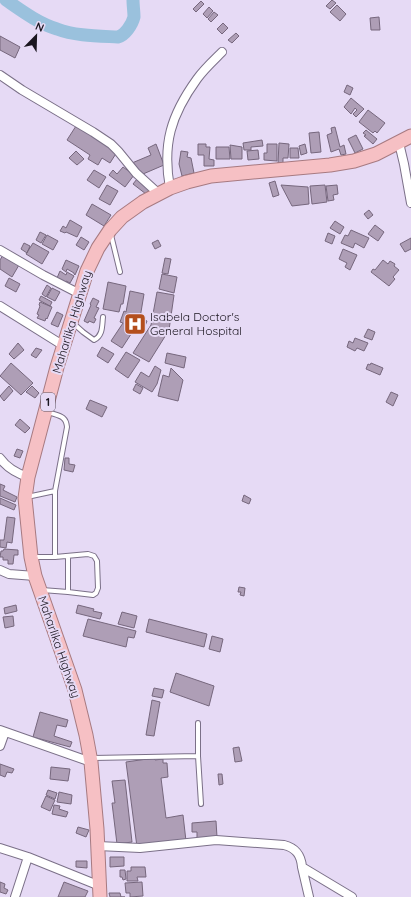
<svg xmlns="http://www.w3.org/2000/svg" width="411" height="897" viewBox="0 0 411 897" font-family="Quicksand,sans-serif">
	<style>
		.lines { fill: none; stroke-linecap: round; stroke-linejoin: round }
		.river { stroke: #9ac1dd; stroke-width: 13 }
		.building { fill: #ae9eb6; stroke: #76677d }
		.service-casing { stroke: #7b7088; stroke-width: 6 }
		.minor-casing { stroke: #7b7088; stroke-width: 10 }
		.trunk-casing { stroke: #a77a81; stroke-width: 15 }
		.service { stroke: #fff; stroke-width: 4 }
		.minor { stroke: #fff; stroke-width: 8 }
		.trunk { stroke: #f6c0c4; stroke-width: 13 }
		.labels { text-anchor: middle; stroke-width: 4; stroke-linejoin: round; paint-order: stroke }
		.shield { fill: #e6daf5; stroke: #57505f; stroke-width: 1 }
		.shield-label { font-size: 11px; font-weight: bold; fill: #1a151f }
		.poi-label { font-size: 12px; fill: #1a151f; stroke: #e6daf5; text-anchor: start }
		.street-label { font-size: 12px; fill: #1a151f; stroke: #e6daf5 }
	</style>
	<rect width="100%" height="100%" fill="#e6daf5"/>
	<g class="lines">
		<path class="river" d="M6 0C22 11 38 23 57 29 75 36 98 36 118 37 125 35 132 25 134 17 134 12 133 5 133 0"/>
	</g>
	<path class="building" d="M332 0 336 3 330 9 326 6Z
		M201 1 204 4 196 12 193 9Z
		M337 5 346 14 340 21 330 12Z
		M209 7 213 11 207 18 203 14Z
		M214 12 218 15 211 22 208 19Z
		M379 17 380 30H371L370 18Z
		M223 23 228 28 222 34 217 29Z
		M236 33 239 36 232 43 228 40Z
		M0 36 20 47 15 58 0 50Z
		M347 85 353 88 350 95 344 92Z
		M351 98 364 109 356 117 353 114 357 110 355 108 351 114 344 107Z
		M368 110 385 123 377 133 375 131 373 133 359 122Z
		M76 126 117 152 110 163 102 158 98 165 88 159 90 155 67 140Z
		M335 127 340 147 344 145 346 154 341 155 339 149 331 152 327 135 332 133 331 128Z
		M366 130 377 139 373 144 364 136 366 135 363 133Z
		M319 132 321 152 311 153 309 133Z
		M356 135 363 149 355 153 348 139Z
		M262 140 263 146 251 147V150H244L243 143Z
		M279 143 289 144 288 158H283V163H278Z
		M156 144 164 165 143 174 132 163 151 155 148 148Z
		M198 144H206V147H210L209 159 214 160V166H204V155H198Z
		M267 144H277V161L264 160V153H267Z
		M305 144 307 153 301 155 299 146Z
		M230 145 242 147V159H231Z
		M216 147H229L230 159H216Z
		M290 148H298L299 158H290Z
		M258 150 259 159 248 160 247 151Z
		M76 151 84 159 77 165 69 158Z
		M181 151 188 152 187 157 191 158 194 173 182 176 179 164Z
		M123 167 134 175 125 187 109 175 113 170 117 174Z
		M94 170 106 177 99 188 87 180Z
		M137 179 150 189 146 194 133 184Z
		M275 181 279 195 273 197 269 183Z
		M107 185 118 191 110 205 99 199Z
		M281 185 308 187 309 204 292 206Z
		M325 185 327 202 312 204 310 186Z
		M337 185 338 194 333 195 334 200 328 201 326 186Z
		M92 204 111 215 104 226 86 215Z
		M369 210 373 215 368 219 364 214Z
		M70 220 82 227 77 237 66 232 65 233 60 231 63 226 66 228Z
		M335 221 344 227 340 234 330 228Z
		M375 225 384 232 378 241 368 234Z
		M351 230 369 238 364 248 355 243 353 248 341 243 345 235 348 236Z
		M40 232 46 235 41 243 36 240Z
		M328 233 335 236 332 244 325 241Z
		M47 235 58 241 53 250 42 244Z
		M81 237 89 242 84 250 76 245Z
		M411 238V249L405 252 400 244Z
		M158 240 161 246 155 249 152 243Z
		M24 243 30 246 27 253 21 249Z
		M33 243 49 252 42 264 26 254Z
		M343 249 357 255 350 270 345 267 347 263 339 259Z
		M3 255 19 265 12 277 0 269V260Z
		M165 258 171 259 168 274 162 273Z
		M66 260 79 266 75 275 74 274V273L67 269 66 272 62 269Z
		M383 260 388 264 390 261 395 264 394 266 399 270 393 277 395 279 389 286 371 272 373 269 375 270Z
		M60 271 66 275 67 272 74 276 70 283 66 281 65 283 57 278Z
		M162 274 177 277 174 293 159 289Z
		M9 278 20 284 16 292 5 286Z
		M108 282 126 286 123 304H121L119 312 103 309Z
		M47 285 51 288 46 297 42 294Z
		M52 288 60 292 55 301 47 297Z
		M130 291 144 294 140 318 147 321 143 331 135 328 122 348 111 341 123 323 120 322 124 311 126 312Z
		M157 292 174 295 169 330 149 362 133 353 151 325Z
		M41 296 52 302 50 306 39 300Z
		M93 298 99 301 96 307 99 308 94 318 96 319 94 323 89 321 88 323 84 321 91 305 90 304Z
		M40 302 52 307 47 319 46 318 45 321 37 318 39 315 37 314 40 306 39 305Z
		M57 312 63 315 58 327 51 324Z
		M368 329 375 332 372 340 364 337Z
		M355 338 368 343 364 351 357 348 355 351 347 347 349 341 353 343Z
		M18 343 24 350 14 359 9 354Z
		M102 347 114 354 108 363 97 356Z
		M36 348 42 350 36 358 31 355Z
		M126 352 140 360 128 378 115 369Z
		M167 353 186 357 184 368 165 363Z
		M11 363 33 383 21 395 0 376Z
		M371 363 383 368 380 375 366 369 368 364 370 365Z
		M155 366 161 370 157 384 152 392 135 382 141 372 149 377Z
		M171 368 183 380 178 401 158 396 163 375 169 377Z
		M136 384 143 388 140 394 133 390Z
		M9 386 13 391 4 401 0 396Z
		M32 386 39 393 35 398 26 392Z
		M391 392 398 395 393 406 386 402Z
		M90 400 107 407 102 417 86 409Z
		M20 419 30 428 25 433 15 425Z
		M17 449 23 451 20 458 14 456Z
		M65 458H69V464L75 465 73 472 64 470Z
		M0 484 5 486 3 490 17 497 15 502 0 496Z
		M244 495 251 499 249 504 242 501Z
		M0 498 16 505 14 510 0 504Z
		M7 517 15 518 12 543 7 542 6 548 0 547V540H4Z
		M4 549 18 550V555H14L13 564H8V560H3V557H0L1 551H3Z
		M239 587 245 588 244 596 240 595 241 592H238Z
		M16 605 17 611 5 614 4 608Z
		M78 605 94 609 93 611 102 613 100 619 76 613Z
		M122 612 137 616 134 628 118 624Z
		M13 616 14 626 5 628 3 617Z
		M88 619 136 631 134 638 128 637 126 647 83 636Z
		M149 619 207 634 204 647 146 632Z
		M212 636 223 639 220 652 209 649Z
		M176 673 214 686 209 706 170 692Z
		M154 688 164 690 162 698 152 696Z
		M152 700 160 702 154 736 146 735Z
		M40 712 68 720 66 727 57 725 54 736 72 742 70 747 33 737Z
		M239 747 242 761 235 762 233 748Z
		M154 758 155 760 163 759V763H167L168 777 161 778 166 818 183 815 186 841 137 847 126 762Z
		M0 764 14 769 12 773 7 772 5 777 0 775Z
		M51 767 70 769 68 781 50 779Z
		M218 774H222L223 784 219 785Z
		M125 780 132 842 117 844 112 803H115L112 781Z
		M48 790 57 793 55 799 46 795Z
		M59 792 72 795 71 804 57 802Z
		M46 796 55 800 50 811 41 807Z
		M54 805 60 806 59 809 68 812 66 817 52 814Z
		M216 821 217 837 197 838V832H192V823Z
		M78 827 89 830 86 837 76 833Z
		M110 857H124V866L110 867Z
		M76 861H87V868L76 867Z
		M131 867H145L146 877H137L138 881H127V871H131Z
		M120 870H125L126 879 123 880 122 877H120Z
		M0 882 5 884 4 888 8 890 6 894 0 892Z
		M64 882 88 891 85 897H58Z
		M142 882 143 896 130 897V893H126L125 883Z
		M109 893H120L121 897H125H110Z"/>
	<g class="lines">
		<g class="service-casing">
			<path id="service" d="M111 235 120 272
				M73 323 83 332 94 340C103 336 102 326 103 317
				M48 412C58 416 66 415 67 427L55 491V557
				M27 497 55 491
				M34 557H55L88 554 94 556 97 561 98 588 96 593 93 595 68 592V556
				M42 590 68 592
				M198 723V756L201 804
				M93 758 198 756"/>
		</g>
		<g class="minor-casing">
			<path id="minor" d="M0 75 22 90 93 132 111 144 118 151 136 173 159 194
				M399 143 404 164 411 203
				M170 188C162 144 171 115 197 79 204 69 214 60 222 52
				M0 250 43 275 80 294
				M0 306 64 346
				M0 458C7 468 16 473 28 477
				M0 570 9 574 35 576
				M0 730 91 762
				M0 746 5 732
				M98 846 140 848 216 840 284 845C296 848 301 855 302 867L352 897
				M0 848 28 857 100 886
				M302 867 309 897
				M15 897 28 857"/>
		</g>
		<g class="trunk-casing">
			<path id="trunk" d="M100 897 97 829 91 762 86 735 75 690 35 576 31 557 25 498 28 477 57 367 87 271 98 248 110 230 122 217 143 202 170 188 187 182 211 176 330 165 354 161 376 154 411 136"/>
		</g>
		<use href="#service" class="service"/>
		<use href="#minor" class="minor"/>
		<use href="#trunk" class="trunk"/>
	</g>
	<defs>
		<g id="hospital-square" transform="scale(1.15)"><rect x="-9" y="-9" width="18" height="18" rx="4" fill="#b44f1d" stroke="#e6daf5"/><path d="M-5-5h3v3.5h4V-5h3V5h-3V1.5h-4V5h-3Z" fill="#fff"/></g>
	</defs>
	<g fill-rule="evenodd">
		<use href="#hospital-square" x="135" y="324"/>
	</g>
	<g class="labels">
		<rect class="shield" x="41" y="393" width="14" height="18" rx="3"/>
		<g class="shield-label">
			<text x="48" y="406">1</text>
		</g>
		<g class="poi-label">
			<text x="150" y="321">Isabela Doctor's<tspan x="150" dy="14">General Hospital</tspan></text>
		</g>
		<g class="street-label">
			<text transform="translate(72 322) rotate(-73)" y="4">Maharlika Highway</text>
			<text transform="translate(59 647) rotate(71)" y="4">Maharlika Highway</text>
		</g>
	</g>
	<g transform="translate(36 36) rotate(23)" stroke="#e6daf5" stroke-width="3" paint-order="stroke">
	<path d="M0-3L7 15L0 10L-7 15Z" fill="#1a151f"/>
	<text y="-6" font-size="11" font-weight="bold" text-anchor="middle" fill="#1a151f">N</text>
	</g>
</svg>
